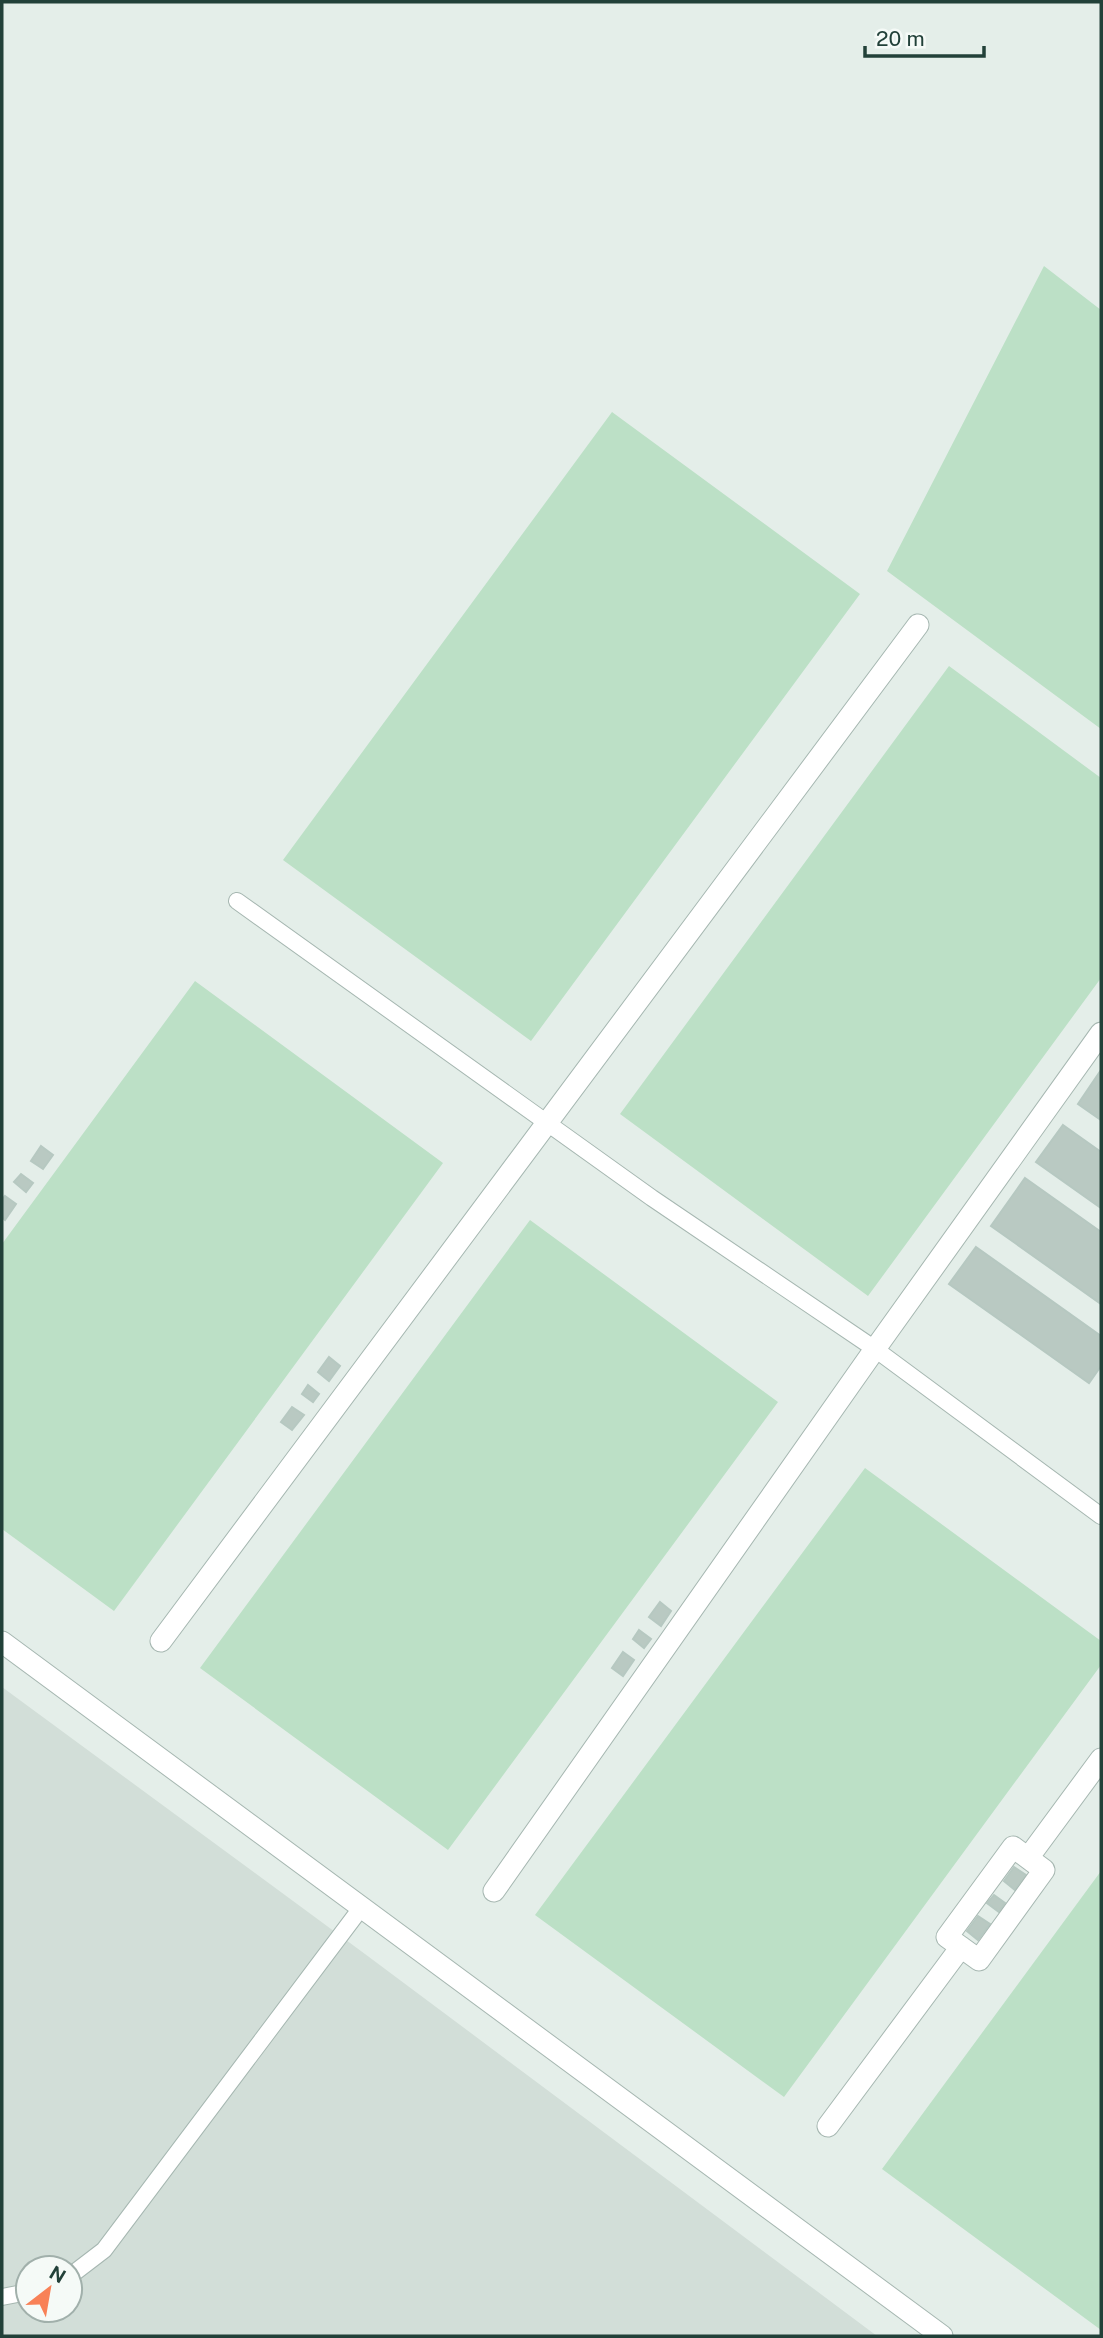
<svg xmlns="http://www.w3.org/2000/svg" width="1103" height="2338" viewBox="0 0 1103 2338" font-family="'Public Sans',sans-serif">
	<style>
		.built { fill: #d2ded8; fill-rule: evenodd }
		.green { fill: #bce0c6 }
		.building { fill: #b9c9c2; stroke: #b6c8c1; stroke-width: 2 }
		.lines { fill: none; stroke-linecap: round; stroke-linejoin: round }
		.lane-casing { stroke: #a6b7b1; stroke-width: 18 }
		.street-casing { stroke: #a6b7b1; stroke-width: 23 }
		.lane { stroke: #fff; stroke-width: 16 }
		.street { stroke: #fff; stroke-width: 21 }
	</style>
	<rect width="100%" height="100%" fill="#e4eee9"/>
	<path class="built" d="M2 1687 365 1954 877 2336H2ZM28 2268H70V2310H28Z"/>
	<path class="green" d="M1044 266 1101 310V729L887 571Z
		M612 412 860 594 531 1041 283 860Z
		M949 666 1101 778V978L868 1296 620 1114Z
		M195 981 443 1163 114 1611 2 1529V1244Z
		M530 1220 778 1402 448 1850 200 1668Z
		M865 1468 1101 1641V1665L784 2097 535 1915Z
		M1101 1871V2330L882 2169Z"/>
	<path class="building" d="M1101 1070V1120L1078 1104Z
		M1063 1125 1101 1152V1208L1036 1162Z
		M41 1146 53 1155 43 1169 31 1161Z
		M21 1174 33 1183 26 1192 14 1182Z
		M1025 1178 1101 1232V1304L991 1226Z
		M5 1196 16 1204 5 1220 2 1217V1200Z
		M976 1247 1101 1336V1366L1089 1383 949 1284Z
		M329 1357 340 1366 329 1381 318 1372Z
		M308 1385 319 1394 313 1402 302 1394Z
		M292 1407 304 1415 292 1430 281 1422Z
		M660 1602 671 1611 661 1626 649 1617Z
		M639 1630 651 1639 644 1648 633 1639Z
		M623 1652 634 1660 623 1676 612 1668Z
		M1014 1867 1026 1875 1015 1890 1004 1881Z
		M994 1895 1005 1903 999 1912 987 1903Z
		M978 1916 990 1924 978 1940 967 1931Z"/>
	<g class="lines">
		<g class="lane-casing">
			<path id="lane" d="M237 901 652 1198 875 1349 1101 1516
				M70 2276 104 2250 361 1908
				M2 2297 28 2292"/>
		</g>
		<g class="street-casing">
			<path id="street" d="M161 1641 918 625
				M2 1642 942 2336
				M1013 1847 1044 1870 979 1960 947 1937Z
				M1028 1858 1101 1759
				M494 1891 875 1349 1101 1033
				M828 2126 961 1947"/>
		</g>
		<use href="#lane" class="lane"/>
		<use href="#street" class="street"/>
	</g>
	<rect width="1103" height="2338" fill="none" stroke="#224139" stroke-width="7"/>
	<g transform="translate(49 2289) rotate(31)"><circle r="33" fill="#f5faf7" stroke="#a1b0ab" stroke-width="2"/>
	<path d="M0-5L12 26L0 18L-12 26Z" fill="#f88157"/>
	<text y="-10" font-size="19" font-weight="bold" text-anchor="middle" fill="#224139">N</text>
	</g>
	<path d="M865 46v10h119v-10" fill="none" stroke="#224139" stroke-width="3.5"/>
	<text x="876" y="46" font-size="21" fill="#224139" stroke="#f5faf7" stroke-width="5" paint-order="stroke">20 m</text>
</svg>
